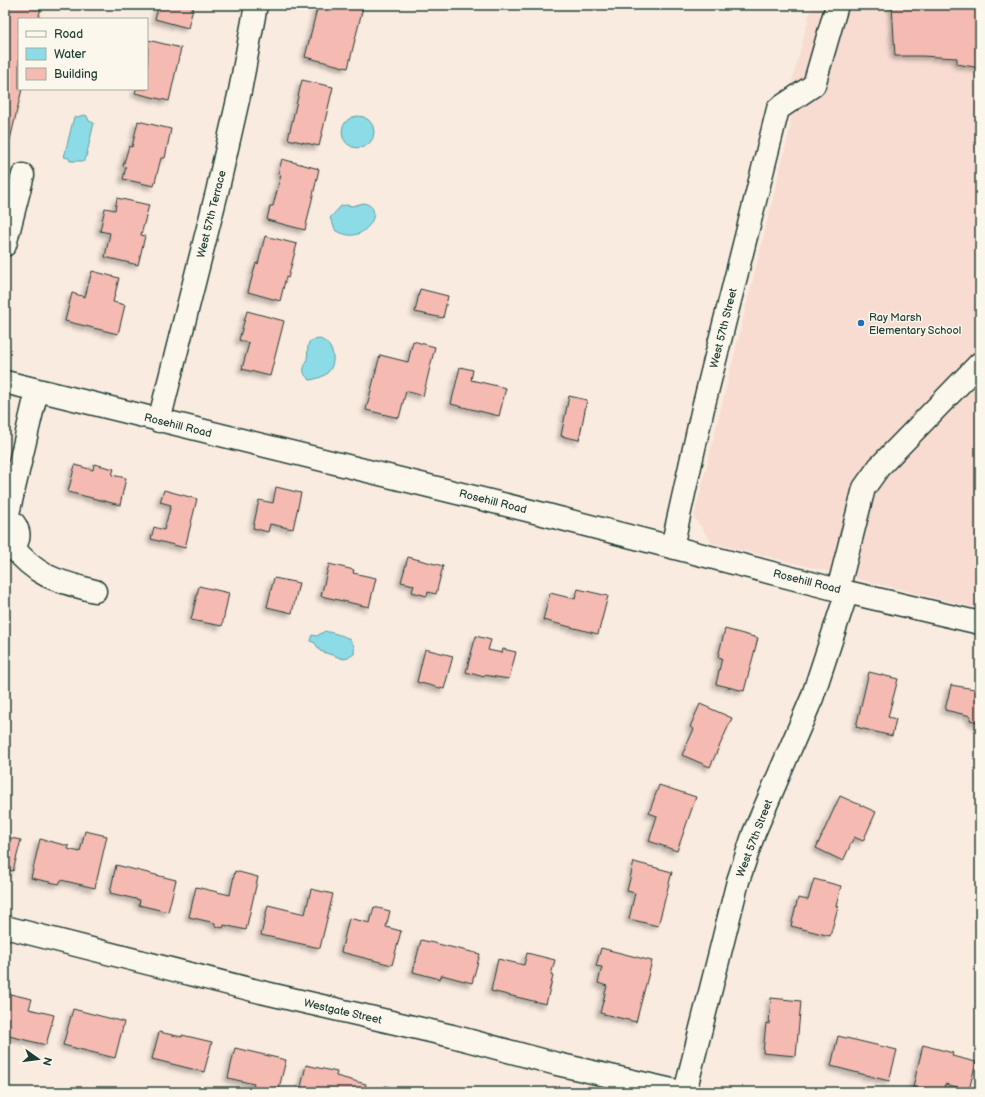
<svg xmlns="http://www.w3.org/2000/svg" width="985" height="1097" viewBox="0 0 985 1097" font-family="'Balsamiq Sans',sans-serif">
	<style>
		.built { fill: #f8dcd2 }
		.water { fill: #8cdce8; stroke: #609ca0 }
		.building { fill: #f5bab1; stroke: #1f3d34; filter: url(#shadow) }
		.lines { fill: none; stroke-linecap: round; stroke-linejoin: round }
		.minor-casing { stroke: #1f3d34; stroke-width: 25 }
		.minor { stroke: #fbf7ec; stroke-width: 22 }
		.poi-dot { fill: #1f6fb2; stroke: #fbf7ec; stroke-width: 1.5 }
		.labels { text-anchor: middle; stroke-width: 3; stroke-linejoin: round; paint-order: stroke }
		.street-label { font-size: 11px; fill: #1f3d34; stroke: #fbf7ec }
		.poi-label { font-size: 11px; fill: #1f3d34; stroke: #fbf7ec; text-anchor: start }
	</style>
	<defs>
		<filter id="shadow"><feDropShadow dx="-3.5" dy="3.5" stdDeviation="2" flood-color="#0004"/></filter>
	</defs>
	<rect width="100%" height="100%" fill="#faebe0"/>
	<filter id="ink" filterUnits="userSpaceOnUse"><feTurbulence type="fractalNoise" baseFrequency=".025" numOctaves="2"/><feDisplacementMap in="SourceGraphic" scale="8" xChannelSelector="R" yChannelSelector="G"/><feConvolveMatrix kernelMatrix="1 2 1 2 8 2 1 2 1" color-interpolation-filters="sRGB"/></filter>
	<g filter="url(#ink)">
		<path class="built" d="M812 5H980V609L712 543 694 517 790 129 792 81Z"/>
		<path class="water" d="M84 115 87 116 89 121 94 123 85 161H70L69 158 64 157 74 117H77Z
			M342 132a16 16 0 1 1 32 0a16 16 0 1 1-32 0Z
			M363 203C385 207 369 233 354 235 348 236 341 233 336 231L330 218 341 206 346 205 353 206Z
			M320 339C335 345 338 365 325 375 320 378 315 379 310 380 300 372 304 369 307 359 308 354 307 348 309 342L313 340Z
			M325 631C339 635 357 636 354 654L348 658 344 659 320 651 315 643 310 641 312 635 317 636Z"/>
		<path class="building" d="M5 5H42L38 19H19V89H22L5 161Z
			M159 5H194L188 28 155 19Z
			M318 5H355L363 7 348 68 305 57Z
			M892 5H980V68L957 64V58L922 56H895Z
			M148 40 181 48 169 101 135 93 136 89H147Z
			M302 80 333 87 319 146 288 139Z
			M138 121 171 129 165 158H161L154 186 123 179 126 167 123 166 129 146 132 147Z
			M282 159 319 169 305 230 267 220 270 206H273L281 175 278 174Z
			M117 198 149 205 141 235 145 236 138 265 105 257 110 233 100 231 105 208 115 210Z
			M265 236 297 244 288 278 286 277 280 301 248 292 256 263 258 264Z
			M92 271 119 278 113 302 125 305 118 334 65 321 72 293 85 297Z
			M420 289 448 296 443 318 415 312Z
			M247 311 284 321 270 376 242 369 249 343 239 340Z
			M413 341 435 347 423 396 406 391 399 418 366 410 380 355 408 362Z
			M460 367 473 370 471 380 506 388 499 416 451 404Z
			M569 396 587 400 579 440 561 436Z
			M94 464 114 469 112 475 126 478 120 505 68 492 75 465 93 470Z
			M276 487 301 493 293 529 270 524 268 532 253 528 259 500 273 503Z
			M164 490 197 499 185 548 151 539 154 527 164 530 171 505 160 502Z
			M408 557 443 566 436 594 428 592 427 596 412 592 414 585 401 582Z
			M329 564 354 570 353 573 376 578 369 607 321 596Z
			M274 578 299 583 292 613 267 607Z
			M199 586 229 593 222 626 191 620Z
			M578 589 608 596 598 634 543 620 550 593 575 599Z
			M725 629 758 638 744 691 716 684 722 658 718 657Z
			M476 636 491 640 488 650 502 653 503 649 516 652 509 679 484 675V677L466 672Z
			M425 649 453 656 444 689 417 682Z
			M869 672 898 679 888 717 896 719 892 736 856 727Z
			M951 685 980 690V725H977L978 722 970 720 971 716 945 710Z
			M700 704 732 718 710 767 682 755 694 729 690 727Z
			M659 785 696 797 677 851 649 841 657 816 649 813Z
			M840 796 876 812 863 841 854 837 843 861 816 848Z
			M85 831 107 836 95 888 61 880 59 884 31 878 40 839 69 846 68 849 80 852Z
			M5 837 21 840 13 871 5 869Z
			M634 862 672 872 658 926 629 919 635 893 627 891Z
			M116 865 176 880 168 912 139 905 140 900 110 893Z
			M235 871 258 877 246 930 224 925 223 928 215 926V923L189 917 196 887 230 895Z
			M814 879 841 886 836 906 838 907 830 936 791 926 798 898 808 900Z
			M311 889 333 894 320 948 261 935 268 905 305 914Z
			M374 907 390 911 386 927 401 931 392 965 341 952 349 918 370 923Z
			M421 940 480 954 472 983 442 975 440 979 413 972Z
			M601 948 652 961 636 1022 600 1013 607 986 598 983 602 967 596 966Z
			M527 953 555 960 551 975 553 976 546 1004 491 991 498 959 524 965Z
			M6 993 32 999 29 1009 54 1015 46 1045 5 1035Z
			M771 998 801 1001 796 1056 763 1053 766 1023 769 1024Z
			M73 1009 124 1022 115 1058 63 1045Z
			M159 1032 182 1037V1035L212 1042 204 1072 152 1059Z
			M838 1036 897 1050 889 1081 831 1066Z
			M923 1045 953 1053 952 1056 976 1062 969 1090 945 1084 943 1092H931L913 1087Z
			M235 1048 286 1060 278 1092H252L254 1084 228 1078Z
			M306 1065 337 1072 336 1076 366 1084 364 1092H300Z
			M385 1086 408 1092H383Z"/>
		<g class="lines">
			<g class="minor-casing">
				<path id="minor" d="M5 245 23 175
					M5 382 547 515 838 590 980 623
					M159 421 217 192 240 91 256 5
					M5 518H7L37 390
					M7 518C18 524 23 537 13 547
					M672 547 703 408 778 109 814 85 837 5
					M5 550 13 547C38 578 58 581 95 591
					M838 590 864 488 879 467 980 363
					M5 927 261 992 452 1036 557 1064 681 1092
					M685 1092 738 881 754 833 812 698 847 592"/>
			</g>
			<use href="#minor" class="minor"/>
		</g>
	</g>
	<circle class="poi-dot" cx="861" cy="323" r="4"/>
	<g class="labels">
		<g class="street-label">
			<text transform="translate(211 214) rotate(-76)" y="4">West 57th Terrace</text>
			<text transform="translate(723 328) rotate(-76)" y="4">West 57th Street</text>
			<text transform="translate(178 425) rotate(14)" y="4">Rosehill Road</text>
			<text transform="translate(493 501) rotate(14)" y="4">Rosehill Road</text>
			<text transform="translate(807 581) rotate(14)" y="4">Rosehill Road</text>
			<text transform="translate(754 838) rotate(-69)" y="4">West 57th Street</text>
			<text transform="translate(343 1011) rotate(13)" y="4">Westgate Street</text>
		</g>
		<g class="poi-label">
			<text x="869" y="321">Ray Marsh<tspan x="869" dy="13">Elementary School</tspan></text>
		</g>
	</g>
	<rect width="985" height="1097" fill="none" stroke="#fbf7ec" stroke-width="20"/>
	<rect x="10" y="10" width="965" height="1077" fill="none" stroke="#1f3d34" stroke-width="1.5" filter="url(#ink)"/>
	<rect x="18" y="18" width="130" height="72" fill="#fbf7ec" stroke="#a3ada2"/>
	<rect x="26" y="31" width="20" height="6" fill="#fbf7ec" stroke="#a3ada2"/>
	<text x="54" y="38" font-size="12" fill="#1f3d34">Road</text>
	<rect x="26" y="48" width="20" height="12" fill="#8cdce8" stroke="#a3ada2"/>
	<text x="54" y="58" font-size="12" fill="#1f3d34">Water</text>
	<rect x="26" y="68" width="20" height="12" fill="#f5bab1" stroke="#a3ada2"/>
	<text x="54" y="78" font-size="12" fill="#1f3d34">Building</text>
	<g transform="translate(38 1059) rotate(104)" stroke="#fbf7ec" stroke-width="3" paint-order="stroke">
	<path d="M0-3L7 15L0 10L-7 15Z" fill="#1f3d34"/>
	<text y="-6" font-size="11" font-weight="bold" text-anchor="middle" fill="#1f3d34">N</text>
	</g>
</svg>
